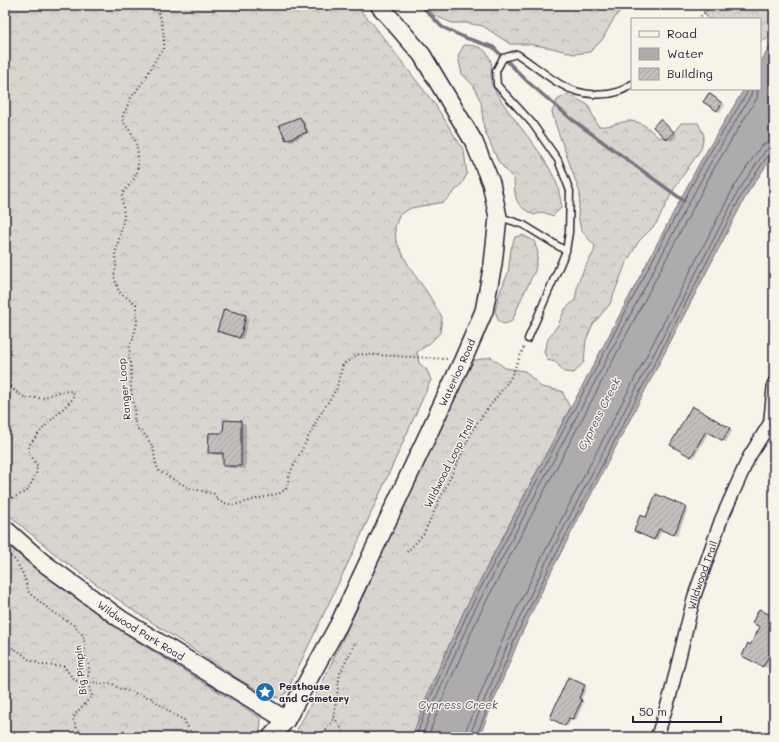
<svg xmlns="http://www.w3.org/2000/svg" width="779" height="742" viewBox="0 0 779 742" font-family="Mali,sans-serif">
	<style>
		.forest { fill: url(#forest-crowns); stroke: #7d7c85 }
		.water { fill: #aeabad; stroke: #76747f }
		.shadow { fill: #0003 }
		.lines { fill: none; stroke-linecap: round; stroke-linejoin: round }
		.shore { stroke: #5a5969; stroke-width: 1 }
		.stream { stroke: #76747f; stroke-width: 3.5 }
		.building { fill: url(#building-hatch); stroke: #22223b }
		.lane-casing { stroke: #22223b; stroke-width: 9 }
		.street-casing { stroke: #22223b; stroke-width: 15 }
		.secondary-casing { stroke: #22223b; stroke-width: 20 }
		.path { stroke: #22223b; stroke-width: 2; stroke-dasharray: 1 3; stroke-linecap: butt }
		.lane { stroke: #f7f3e8; stroke-width: 6 }
		.street { stroke: #f7f3e8; stroke-width: 12 }
		.secondary { stroke: #f7f3e8; stroke-width: 17 }
		.labels { text-anchor: middle; stroke-width: 3; stroke-linejoin: round; paint-order: stroke }
		.street-label { font-size: 10px; fill: #22223b; stroke: #f7f3e8 }
		.poi-label { font-size: 10px; font-weight: bold; fill: #22223b; stroke: #f7f3e8; text-anchor: start }
		.water-label { font-size: 11px; font-style: italic; fill: #535263; stroke: #f7f3e8 }
	</style>
	<defs>
		<pattern id="forest-crowns" width="20" height="18" patternUnits="userSpaceOnUse"><rect width="20" height="18" fill="#d8d5cf"/><path d="M2 6a3 3 0 1 1 6 0M12 15a3 3 0 1 1 6 0" fill="none" stroke="#b9b7b3"/></pattern>
		<pattern id="building-hatch" width="6" height="6" patternUnits="userSpaceOnUse"><rect width="6" height="6" fill="#c2bfbd"/><path d="M-1 1l2-2M0 6l6-6M5 7l2-2" fill="none" stroke="#a6a4a3"/></pattern>
	</defs>
	<rect width="100%" height="100%" fill="#f7f3e8"/>
	<filter id="ink" filterUnits="userSpaceOnUse"><feTurbulence type="fractalNoise" baseFrequency=".025" numOctaves="2"/><feDisplacementMap in="SourceGraphic" scale="8" xChannelSelector="R" yChannelSelector="G"/><feConvolveMatrix kernelMatrix="1 2 1 2 8 2 1 2 1" color-interpolation-filters="sRGB"/></filter>
	<g filter="url(#ink)">
		<path class="forest" d="M5 5H355L372 23 436 106 464 151 467 174 461 185 444 202 411 208 399 215 395 227 396 241 411 270 427 292 442 317 440 333 429 344 417 352 419 363 427 370 431 380 359 540 286 693 279 698 270 697 237 678 133 610 62 560 5 512Z
			M429 5H624L612 22 602 40 590 52 574 54 552 48 528 44H510L483 26 466 23H452L433 15Z
			M701 5H774V33L765 40 760 41V19H708Z
			M464 45C472 45 480 46 486 52 497 66 487 75 493 87 511 120 540 146 556 181 559 188 560 199 562 207L553 216 543 212 534 215C515 205 515 200 514 179L498 161 484 129 481 102 473 85 462 74 458 56Z
			M568 94 588 105 598 126C609 127 613 124 623 122 638 118 649 128 659 138L671 136 681 123H698L704 135 701 149 675 187 656 224 639 241 626 263 610 304 593 324 586 340 584 362 574 373 564 372 556 362 547 360 544 351 549 337 558 325 565 309 575 300 578 283 585 267 594 252 595 246 581 230 578 216 580 193 556 126 552 112 557 100Z
			M523 235 534 241 538 253 535 271 522 297 512 321 505 324 499 322 495 311 500 292 508 273 511 249 515 237Z
			M491 357 505 368 525 371 541 387 562 391 570 408 464 611 427 696 412 737H292L296 732 323 681 363 596 408 494 440 429 471 361Z
			M5 543 39 571 141 644 261 718 260 733 255 737H5Z"/>
		<path class="water" d="M774 40V154L747 194 554 566 520 637 479 737H412L427 696 464 611 700 162 744 89H760V63Z"/>
		<path class="shadow" d="M712 96 725 105 720 112 717 110Z
			M300 118 304 120 309 133 290 142 287 140 281 126Z
			M661 121 677 135 671 141 655 127Z
			M246 316 249 318 243 339 218 331Z
			M692 408 732 431 726 442 709 432 694 458 672 445Z
			M225 421 241 422 246 425V469L229 468 224 465V455H214L209 452 224 434Z
			M686 508 688 509 677 536 662 530 657 541 637 532 647 519Z
			M774 618V654L767 668 743 655 751 646 761 626Z
			M584 686 587 687 581 700 584 702 576 720 572 718 568 726 554 720Z"/>
		<g class="lines">
			<path class="shore" d="M416 737 430 698 468 612 703 164 747 93V89
				M422 737 435 700 472 615 708 167 751 95 752 89
				M428 737 441 702 478 617 713 170 757 98 758 89
				M465 737 466 730 506 631 541 559 734 187 761 146 768 142 774 141
				M471 737V732L512 634 546 562 739 190 765 151 769 148 774 147
				M476 737 516 636 551 564 743 192 769 154 774 152"/>
			<path class="stream" d="M421 5 442 27 466 38 493 47 528 82 570 118 684 201"/>
		</g>
		<path class="building" d="M709 93 722 103 717 111 703 102Z
			M300 117 307 132 286 140 279 125Z
			M660 119 674 132 667 140 653 127Z
			M224 309 246 315 240 338 217 331Z
			M692 406 730 428 723 441 706 431 691 457 670 445Z
			M224 420 241 421V466H223V453H208L209 433H223Z
			M656 494 686 507 674 535 659 529 654 540 634 531 640 515 646 517Z
			M759 609 774 617V646L763 667 742 656 748 643 750 645 760 627 752 623Z
			M568 677 585 685 579 698 582 700 573 719 569 718 565 726 550 718Z"/>
		<g class="lines">
			<g class="lane-casing">
				<path id="lane" d="M500 217 524 225 566 251 569 232 570 191 558 160 532 123 497 85 496 71 503 58 517 54C531 63 545 75 560 84 580 96 613 100 632 84
					M528 339 566 251"/>
			</g>
			<g class="street-casing">
				<g id="street">
					<path d="M774 383 770 423 774 420"/>
					<path id="s1" d="M657 737 670 696 694 597 721 520 749 457 770 423"/>
				</g>
			</g>
			<g class="secondary-casing">
				<g id="secondary">
					<path id="s2" d="M5 529 41 561 122 620 286 720"/>
					<path id="s3" d="M271 737 286 720 339 624 463 360 484 311 493 264 498 217 491 183 474 142 422 55 379 5"/>
				</g>
			</g>
			<path class="path" d="M156 5C161 19 165 34 164 49L158 55 145 79 131 98 122 118C124 125 129 128 132 134 136 141 137 147 138 155 139 176 135 178 122 194L124 217 117 247 115 253 116 267 114 276 119 292 136 304 137 323 133 339 130 344 129 358 131 366V390L135 410 134 420 138 429 144 434 153 447 156 465 159 471 189 488 214 494 220 502 234 505 280 493 286 489 291 471 318 418 336 390 343 364 359 354 448 359
				M698 19 712 5
				M5 381 17 393 26 398H42L58 392 71 391 74 394 72 400 47 424 29 445V452L37 466 36 474 27 491 10 499 5 504
				M5 551 16 561 23 574 29 593 50 610 72 624 83 635 85 646 84 653 89 666V672L87 681 92 696 77 712 73 719 77 729 86 736 100 732 112 737
				M407 552 423 535 474 427 510 379 524 347
				M5 644 20 652 28 659 41 665 64 666 71 676 81 685H84L92 682 102 684 112 683 118 688 151 698 174 715 184 720 193 737
				M334 717 347 737
				M316 737 328 729 334 717 340 673 355 643"/>
			<use href="#lane" class="lane"/>
			<use href="#street" class="street"/>
			<use href="#secondary" class="secondary"/>
		</g>
	</g>
	<defs>
		<g id="sight-disc" transform="scale(1)"><circle r="9.5" fill="#1f6fb2" stroke="#f7f3e8"/><path d="M0-6L1.8-2.2L6-1.7L2.9 1.2L3.7 5.4L0 3.3L-3.7 5.4L-2.9 1.2L-6-1.7L-1.8-2.2Z" fill="#fff"/></g>
	</defs>
	<g fill-rule="evenodd">
		<use href="#sight-disc" x="265" y="692"/>
	</g>
	<g class="labels">
		<g class="street-label">
			<text dy="4" stroke="none"><textPath href="#s3" startOffset="410">Waterloo Road</textPath></text>
			<text transform="translate(124 389) rotate(-95)" y="4">Ranger Loop</text>
			<text transform="translate(449 463) rotate(-63)" y="4">Wildwood Loop Trail</text>
			<text dy="4" stroke="none"><textPath href="#s1" startOffset="168">Wildwood Trail</textPath></text>
			<text dy="4" stroke="none"><textPath href="#s2" startOffset="170">Wildwood Park Road</textPath></text>
			<text transform="translate(80 670) rotate(-96)" y="4">Big Pimpin</text>
		</g>
		<g class="poi-label">
			<text x="279" y="690">Pesthouse<tspan x="279" dy="12">and Cemetery</tspan></text>
		</g>
		<g class="water-label">
			<text transform="translate(599 414) rotate(-63)" y="4">Cypress Creek</text>
			<text x="458" y="709">Cypress Creek</text>
		</g>
	</g>
	<rect width="779" height="742" fill="none" stroke="#f7f3e8" stroke-width="20"/>
	<rect x="10" y="10" width="759" height="722" fill="none" stroke="#22223b" stroke-width="1.5" filter="url(#ink)"/>
	<rect x="631" y="18" width="130" height="72" fill="#f7f3e8" stroke="#a29fa3"/>
	<rect x="639" y="31" width="20" height="6" fill="#f7f3e8" stroke="#a29fa3"/>
	<text x="667" y="38" font-size="12" fill="#22223b">Road</text>
	<rect x="639" y="48" width="20" height="12" fill="#aeabad" stroke="#a29fa3"/>
	<text x="667" y="58" font-size="12" fill="#22223b">Water</text>
	<rect x="639" y="68" width="20" height="12" fill="url(#building-hatch)" stroke="#a29fa3"/>
	<text x="667" y="78" font-size="12" fill="#22223b">Building</text>
	<path d="M633 716v6h88v-6" fill="none" stroke="#22223b" stroke-width="2"/>
	<text x="639" y="716" font-size="12" fill="#22223b" stroke="#f7f3e8" stroke-width="3" paint-order="stroke">50 m</text>
</svg>
